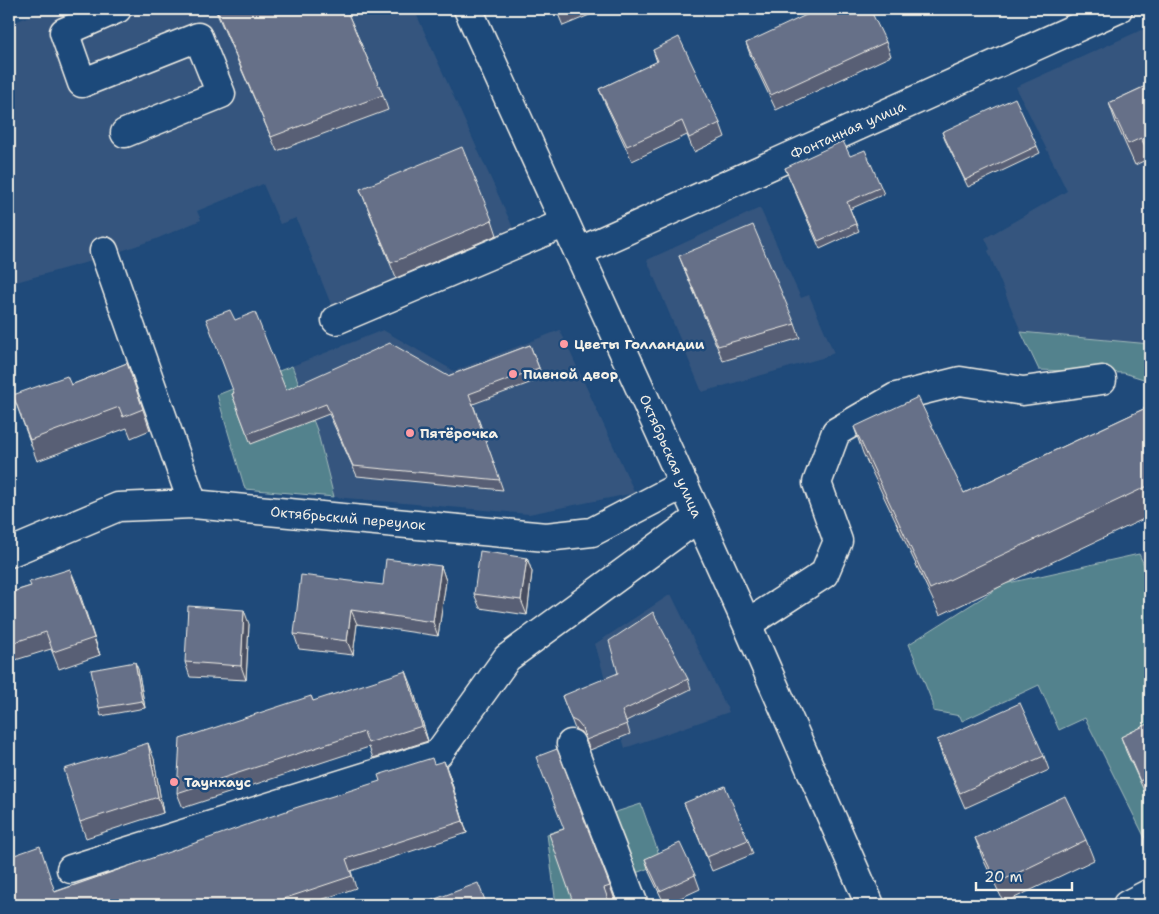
<svg xmlns="http://www.w3.org/2000/svg" width="1159" height="914" viewBox="0 0 1159 914" font-family="'Shantell Sans',sans-serif">
	<style>
		.built { fill: #34557e }
		.green { fill: #52828d; stroke: #a3baba }
		.lines { fill: none; stroke-linecap: round; stroke-linejoin: round }
		.minor-casing { stroke: #f4f1e8; stroke-width: 31 }
		.minor { stroke: #1f4a7a; stroke-width: 28 }
		.wall { fill: #585f75; stroke: #f4f1e8 }
		.shaded-wall { fill: #474e5f; stroke: #f4f1e8 }
		.building { fill: #666f88; stroke: #f4f1e8 }
		.poi-dot { fill: #ff9aa2; stroke: #1f4a7a; stroke-width: 2 }
		.labels { text-anchor: middle; stroke-width: 5; stroke-linejoin: round; paint-order: stroke }
		.street-label { font-size: 14px; fill: #f4f1e8; stroke: #1f4a7a }
		.poi-label { font-size: 14px; font-weight: bold; fill: #f4f1e8; stroke: #1f4a7a; text-anchor: start }
	</style>
	<rect width="100%" height="100%" fill="#1f4a7a"/>
	<filter id="ink" filterUnits="userSpaceOnUse"><feTurbulence type="fractalNoise" baseFrequency=".02" numOctaves="2"/><feDisplacementMap in="SourceGraphic" scale="10" xChannelSelector="R" yChannelSelector="G"/><feConvolveMatrix kernelMatrix="1 2 1 2 8 2 1 2 1" color-interpolation-filters="sRGB"/></filter>
	<g filter="url(#ink)">
		<path class="built" d="M45 9H414L524 252 339 324 296 218 280 224 263 184 197 211 201 220 156 239 95 260 9 284V25Z
			M1150 26V344L1021 332 988 251 990 249 985 238 1067 191 1016 87Z
			M760 208 801 298 809 295 834 353 822 358 702 392 647 260Z
			M383 330 454 371 560 330 635 493 529 514 334 497 317 430 292 366Z
			M1150 545V578L1139 554Z
			M671 594 729 712 625 748 595 644Z"/>
		<path class="green" d="M1021 332 1150 344V381L1124 373 1039 370Z
			M292 366 317 430 334 497 245 489 217 395Z
			M1139 554 1150 578V848L1085 718 1059 730 1039 685 962 721 960 716 933 711V704L909 644 1004 584Z
			M641 804 662 863 636 873 648 905H556L547 834Z"/>
		<g class="lines">
			<g class="minor-casing">
				<path id="minor" d="M117 9 64 32 82 83 198 37 221 94 125 133
					M468 9 747 624 870 905
					M104 251 193 504
					M578 252 1118 9
					M336 320 565 223
					M9 553 118 507 193 504 546 537 592 532 684 484
					M747 624 824 574 838 541 817 483 836 432 896 397 960 381 1023 391 1102 380
					M571 744 634 905
					M71 869 438 754 507 658 699 517
					M1127 905 1150 893"/>
			</g>
			<use href="#minor" class="minor"/>
		</g>
		<path class="wall" d="M215 9H346L383 95 388 110 277 151Z
			M556 9H604L563 26Z
			M886 42 891 56 776 110 751 57 746 43Z
			M653 50 720 123 725 137 694 152 687 135 632 161 605 103 599 89 657 62Z
			M1150 84V163L1148 159 1135 165 1116 123 1109 103Z
			M942 132 1037 146 1040 153 968 187 945 140Z
			M850 156 881 187 884 194 850 209 859 231 820 249 785 168Z
			M360 189 492 220 497 235 396 278Z
			M679 256 795 324 800 338 723 361 685 271Z
			M235 320 286 390 448 376 530 345 543 378 473 404 503 490 357 476 329 414 251 444 232 394 234 393Z
			M127 363 150 430 131 438 127 428 37 461 13 395 71 385Z
			M1150 406V516L940 615 863 453 854 427 964 493Z
			M527 558 532 572 527 615 480 608 474 594Z
			M441 566 446 581 438 636 357 624 353 655 299 649 294 634 383 585Z
			M70 569 100 655 59 669 51 649 9 662V593L31 586Z
			M249 624 246 680 190 677 185 662Z
			M138 669 145 708 101 716 99 708Z
			M688 679 691 689 626 721 630 734 590 750 585 738 581 732 575 729 562 696Z
			M412 686 428 741 373 758 369 747 183 808 177 793 311 696 313 701Z
			M1150 723V793L1146 795 1126 751 1121 737Z
			M937 740 1044 756 1049 770 965 808 942 755Z
			M154 759 163 813 86 838 80 822Z
			M434 764 449 774 467 833 351 871 356 888 306 905H15Z
			M684 803 748 840 753 854 712 871Z
			M549 834 610 886 615 900 609 903Z
			M975 838 1086 840 1094 860 1004 903 983 859Z
			M645 859 695 875 700 889 665 905 650 874Z"/>
		<path class="shaded-wall" d="M527 558 532 572 527 615 521 600Z
			M441 566 446 581 438 636 433 622Z
			M70 569 77 585 100 655 94 638Z
			M244 610 249 624 246 680 241 666Z
			M351 610 357 624 353 655 347 641Z
			M135 662 138 669 145 708 142 701Z
			M406 671 412 686 428 741 422 726Z
			M148 743 154 759 163 813 158 797Z
			M444 761 449 774 467 833 463 821Z"/>
		<path class="building" d="M216 9H346L383 95 271 137Z
			M557 9H565L558 12Z
			M819 9H870L886 42 771 95 746 43Z
			M679 37 720 123 689 138 682 121 627 146 599 89 658 61 653 50Z
			M1150 84V157L1141 138 1128 144 1109 103Z
			M1015 98 1037 146 965 180 942 132Z
			M843 141 850 156 865 150 881 187 847 202 856 224 818 241 785 168Z
			M462 147 492 220 391 263 360 189Z
			M753 225 795 324 718 346 679 256Z
			M230 310 235 320 255 312 286 390 390 343 448 376 530 345 539 368 469 394 500 480 353 466 326 404 247 434 232 394 234 393 206 319Z
			M127 363 143 409 123 417 119 407 30 440 13 395 67 376 71 385Z
			M918 397 964 493 1150 406V485L930 589 854 427Z
			M480 551 527 558 521 600 474 594Z
			M386 559 441 566 433 622 351 610 347 641 294 634 301 575 383 585Z
			M70 569 94 638 53 652 46 632 9 644V593L31 586 29 582Z
			M188 606 244 610 241 666 185 662Z
			M653 612 688 679 622 711 627 724 586 740 582 728 577 722 571 719 562 696 618 673 609 641Z
			M135 662 142 701 99 708 91 670Z
			M406 671 422 726 368 743 364 732 177 793 180 739 311 696 313 701Z
			M1020 703 1044 756 960 793 937 740Z
			M1150 723V776L1140 781 1121 737Z
			M148 743 158 797 80 822 64 769Z
			M557 749 610 886 604 888 610 905H574L549 834 564 829 536 757Z
			M432 758 434 764 444 761 463 821 346 859 352 876 265 905H15L9 887V857L40 846 55 892 295 808 380 781 378 775Z
			M725 786 748 840 707 857 684 803Z
			M1065 796 1086 840 997 883 975 838Z
			M680 843 695 875 660 891 645 859Z
			M478 883 487 905H432L430 901Z"/>
	</g>
	<g class="poi-dot">
		<circle cx="564" cy="344" r="5"/>
		<circle cx="513" cy="374" r="5"/>
		<circle cx="410" cy="433" r="5"/>
		<circle cx="174" cy="782" r="5"/>
	</g>
	<g class="labels">
		<g class="street-label">
			<text transform="translate(848 130) rotate(-24)" y="5">Фонтанная улица</text>
			<text transform="translate(671 456) rotate(66)" y="5">Октябрьская улица</text>
			<text transform="translate(348 518) rotate(5)" y="5">Октябрьский переулок</text>
		</g>
		<g class="poi-label">
			<text x="574" y="349">Цветы Голландии</text>
			<text x="523" y="379">Пивной двор</text>
			<text x="420" y="438">Пятёрочка</text>
			<text x="184" y="787">Таунхаус</text>
		</g>
	</g>
	<rect width="1159" height="914" fill="none" stroke="#1f4a7a" stroke-width="30"/>
	<rect x="15" y="15" width="1129" height="884" fill="none" stroke="#f4f1e8" stroke-width="2" filter="url(#ink)"/>
	<path d="M976 882v8h96v-8" fill="none" stroke="#f4f1e8" stroke-width="2.5"/>
	<text x="984" y="882" font-size="15" fill="#f4f1e8" stroke="#1f4a7a" stroke-width="4" paint-order="stroke">20 m</text>
</svg>
